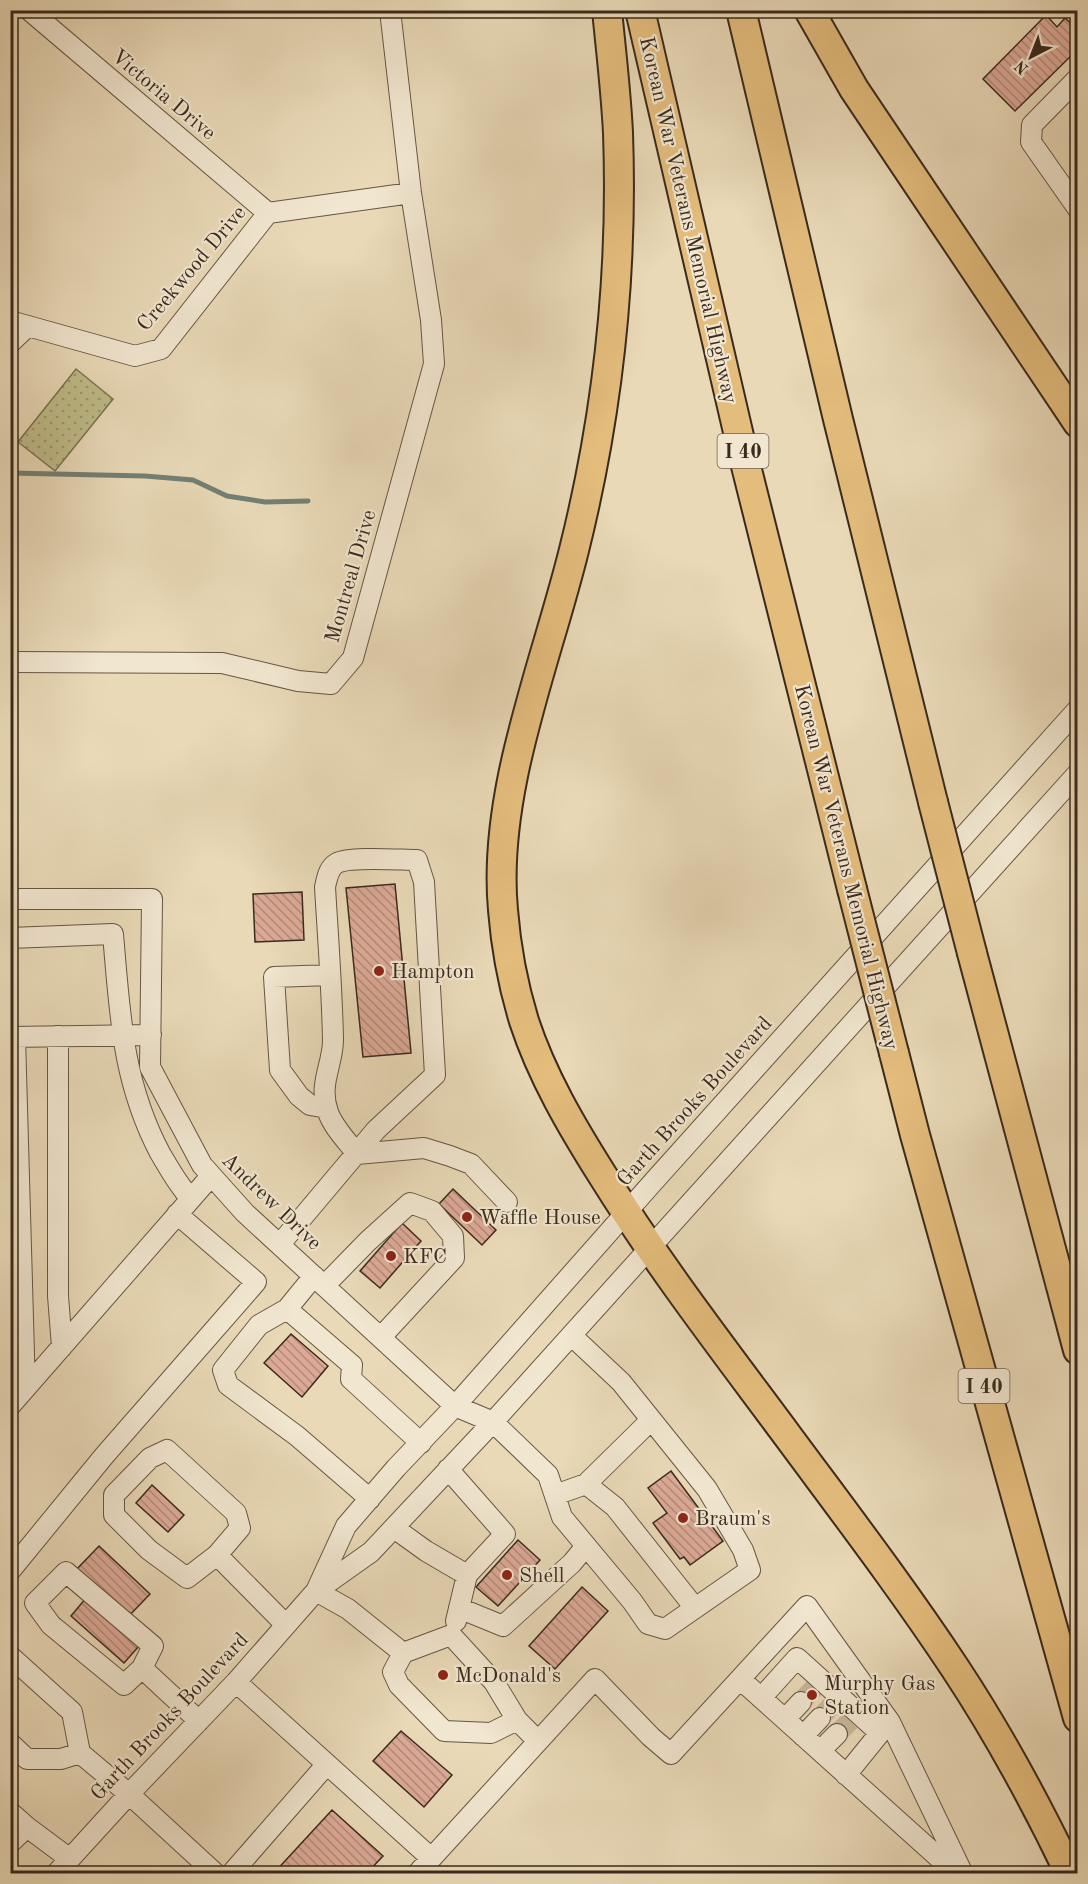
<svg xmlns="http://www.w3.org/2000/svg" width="1088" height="1884" viewBox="0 0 1088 1884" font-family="'Old Standard TT',serif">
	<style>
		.park { fill: url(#park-dots); stroke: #7c7353; stroke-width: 1.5 }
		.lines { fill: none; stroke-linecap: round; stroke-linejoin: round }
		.stream { stroke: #728076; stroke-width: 5 }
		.building { fill: url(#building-back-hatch); stroke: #3a2a1d; stroke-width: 1.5 }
		.minor-tunnel { stroke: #c6b698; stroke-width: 20; stroke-dasharray: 20 10; stroke-linecap: butt }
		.minor-casing { stroke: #665644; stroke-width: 22 }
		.highway-casing { stroke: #3a2a1d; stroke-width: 32 }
		.minor { stroke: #f1e6d0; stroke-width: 20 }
		.highway { stroke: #e4bc7c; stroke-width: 28 }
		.highway-bridge-casing { stroke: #3a2a1d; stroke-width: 32; stroke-linecap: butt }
		.highway-bridge { stroke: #e4bc7c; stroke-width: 28 }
		.poi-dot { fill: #8f2418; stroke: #f1e6d0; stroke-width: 2 }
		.labels { text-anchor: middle; stroke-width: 4.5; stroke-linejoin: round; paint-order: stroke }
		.shield { fill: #f1e6d0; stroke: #716253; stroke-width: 1.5 }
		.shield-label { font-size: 20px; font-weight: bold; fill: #3a2a1d }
		.street-label { font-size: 21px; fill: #3a2a1d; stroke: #f1e6d0 }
		.poi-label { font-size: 21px; fill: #3a2a1d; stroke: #f1e6d0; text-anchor: start }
	</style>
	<defs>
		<pattern id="park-dots" width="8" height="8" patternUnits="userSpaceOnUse" patternTransform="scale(1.5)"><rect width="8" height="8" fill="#bfbc89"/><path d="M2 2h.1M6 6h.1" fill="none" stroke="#9c996f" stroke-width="1.8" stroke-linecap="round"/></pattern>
		<pattern id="building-back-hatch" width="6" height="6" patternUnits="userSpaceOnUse" patternTransform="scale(1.5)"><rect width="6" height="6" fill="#dca996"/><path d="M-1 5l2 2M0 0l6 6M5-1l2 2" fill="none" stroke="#b38a7a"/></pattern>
	</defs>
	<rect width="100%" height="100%" fill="#e9d9b7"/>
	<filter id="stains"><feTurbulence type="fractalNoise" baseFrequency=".00333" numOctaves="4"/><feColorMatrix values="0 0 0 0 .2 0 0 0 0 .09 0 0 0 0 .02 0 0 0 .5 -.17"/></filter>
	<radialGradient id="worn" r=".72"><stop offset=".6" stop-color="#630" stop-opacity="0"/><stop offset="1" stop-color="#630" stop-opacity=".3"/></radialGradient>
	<path class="park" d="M76 369 113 399 55 471 18 442Z"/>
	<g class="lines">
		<path class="stream" d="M10 473 145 476 193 480 227 496 265 502 308 501"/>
	</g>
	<path class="building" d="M1046 15 1057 27 1065 18 1078 30V49L1015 111 983 79Z
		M395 884 411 1053 363 1057 346 888Z
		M302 892 304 940 255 942 253 894Z
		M453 1189 496 1230 482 1245 439 1204Z
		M402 1223 421 1241 380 1288 360 1271Z
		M291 1334 328 1366 302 1397 264 1363Z
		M671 1471 723 1541 690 1565 684 1557 680 1559 653 1523 667 1513 648 1488Z
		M152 1485 184 1515 168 1532 136 1503Z
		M518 1540 540 1560 498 1606 476 1587Z
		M99 1546 150 1594 126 1619 75 1571Z
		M582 1587 608 1611 555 1669 529 1646Z
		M86 1598 139 1646 124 1663 71 1616Z
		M401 1731 452 1775 424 1807 373 1761Z
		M332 1810 383 1856 366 1874H273Z"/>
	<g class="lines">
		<path class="minor-tunnel" d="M801 1702 814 1688
			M820 1718 832 1705
			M837 1734 850 1721"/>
		<g class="minor-casing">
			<path id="minor" d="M29 10 268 213
				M1078 78 1032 125 1031 142 1078 209
				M10 321 135 356 161 349 268 213 411 193
				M10 343 28 326
				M10 662 222 663 298 681 331 684 353 658 434 364 431 320 411 193 390 10
				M10 899H152L150 1067 202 1165 245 1213 455 1406 493 1422 548 1475 562 1517 632 1601 648 1624 665 1629 750 1570 743 1550 707 1489 621 1382 572 1336
				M10 938 113 934C120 1014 122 1081 160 1153 170 1170 178 1185 191 1199
				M58 1036V1296L62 1347
				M10 1037 151 1035
				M15 1037 25 1389
				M327 1108 310 1105 299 1096 280 1070 274 977 330 975
				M357 1154 424 1148 450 1156 471 1164 507 1202
				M280 1244 376 1130 435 1075 424 882 417 860C400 860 351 856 337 863 328 868 327 879 325 887 328 938 332 989 333 1040 333 1065 318 1084 328 1112 333 1127 347 1141 357 1154
				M314 1276 287 1309 352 1365 351 1379 421 1443
				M325 1285 368 1241 410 1203 432 1211 453 1236 454 1258 381 1337
				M287 1309 259 1325 223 1370 228 1385 297 1436 370 1499
				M10 1406 211 1176
				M448 1469 505 1534 467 1575
				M586 1484 651 1420
				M555 1495 586 1484 615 1507 695 1608
				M394 1528 426 1551 467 1575 456 1621
				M217 1555 187 1578 149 1550 114 1515V1495L150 1458 167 1450 236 1513 240 1528 217 1555 286 1625
				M10 1571 104 1456 256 1282 177 1214
				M317 1589 346 1526 396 1468 455 1406 654 1181 1078 709
				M316 1591 348 1609 403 1653
				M459 1608 503 1626 572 1563 586 1546
				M10 1656 72 1712 80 1753 129 1794 216 1874
				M142 1668 124 1685 51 1625 35 1603 66 1572 153 1646 142 1668 199 1721
				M740 1679 957 1874
				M236 1682 431 1858
				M761 1698 797 1658 880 1733
				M785 1719 801 1702
				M517 1720 491 1733 444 1731 399 1685 393 1672 403 1653 451 1635 494 1682 517 1720 538 1741
				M803 1736 820 1718
				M10 1743 27 1759H61L80 1753
				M820 1751 837 1734
				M846 1775 888 1723
				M10 1812 27 1827 70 1859
				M10 1843 27 1827
				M56 1874 129 1794 236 1682 316 1591 371 1552 493 1422 1078 773
				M231 1874 327 1764
				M417 1874 595 1679 651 1737 671 1754 807 1606 890 1722 963 1874"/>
		</g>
		<g class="highway-casing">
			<path id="highway" d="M607 10C611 51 616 92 618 133 623 273 608 414 574 550 546 664 492 792 503 910 506 948 513 985 524 1021 542 1076 572 1127 603 1176 659 1266 724 1350 787 1435 844 1512 902 1588 955 1668 998 1733 1036 1803 1070 1874
				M640 10 745 462 852 889
				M741 10 838 419 933 802
				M809 10 854 89 1078 423
				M972 953 1078 1350
				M894 1053 915 1135 1078 1718"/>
		</g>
		<use href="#minor" class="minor"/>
		<use href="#highway" class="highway"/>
		<g class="highway-bridge-casing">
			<path id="highway-bridge" d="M933 802 972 953
				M852 889 894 1053"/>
		</g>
		<use href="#highway-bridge" class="highway-bridge"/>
	</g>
	<g class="poi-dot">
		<circle cx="379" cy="971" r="6"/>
		<circle cx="467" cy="1217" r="6"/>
		<circle cx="391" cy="1256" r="6"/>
		<circle cx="683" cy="1518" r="6"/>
		<circle cx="507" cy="1575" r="6"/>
		<circle cx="443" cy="1675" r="6"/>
		<circle cx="812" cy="1695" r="6"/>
	</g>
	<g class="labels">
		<g class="shield">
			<rect x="717.5" y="434" width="51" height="34" rx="4.5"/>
			<rect x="958.5" y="1369" width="51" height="34" rx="4.5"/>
		</g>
		<g class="shield-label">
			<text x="743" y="458">I 40</text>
			<text x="984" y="1393">I 40</text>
		</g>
		<g class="street-label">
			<text transform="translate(164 94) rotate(40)" y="7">Victoria Drive</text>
			<text transform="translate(689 220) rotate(77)" y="7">Korean War Veterans Memorial Highway</text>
			<text transform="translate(191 268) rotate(-50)" y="7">Creekwood Drive</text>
			<text transform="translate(350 576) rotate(-74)" y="7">Montreal Drive</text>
			<text transform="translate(847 867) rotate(76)" y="7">Korean War Veterans Memorial Highway</text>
			<text transform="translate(694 1101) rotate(-48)" y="7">Garth Brooks Boulevard</text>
			<text transform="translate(272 1201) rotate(44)" y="7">Andrew Drive</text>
			<text transform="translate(169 1716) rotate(-47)" y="7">Garth Brooks Boulevard</text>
		</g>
		<g class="poi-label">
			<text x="391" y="978">Hampton</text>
			<text x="479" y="1224">Waffle House</text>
			<text x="403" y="1263">KFC</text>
			<text x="695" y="1525">Braum's</text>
			<text x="519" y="1582">Shell</text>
			<text x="455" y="1682">McDonald's</text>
			<text x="824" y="1690">Murphy Gas<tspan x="824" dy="24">Station</tspan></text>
		</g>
	</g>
	<rect width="1088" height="1884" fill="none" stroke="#e9d9b7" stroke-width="36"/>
	<rect x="12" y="12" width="1064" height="1860" fill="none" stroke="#3a2a1d" stroke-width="3"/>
	<rect x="18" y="18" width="1052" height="1848" fill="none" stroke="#3a2a1d" stroke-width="1.5"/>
	<g transform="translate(1031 57) rotate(222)" stroke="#f1e6d0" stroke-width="4.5" paint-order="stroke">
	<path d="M0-4.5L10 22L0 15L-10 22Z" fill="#3a2a1d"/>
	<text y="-9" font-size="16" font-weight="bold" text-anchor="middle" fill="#3a2a1d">N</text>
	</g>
	<rect width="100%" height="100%" filter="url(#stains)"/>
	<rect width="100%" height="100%" fill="url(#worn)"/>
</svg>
